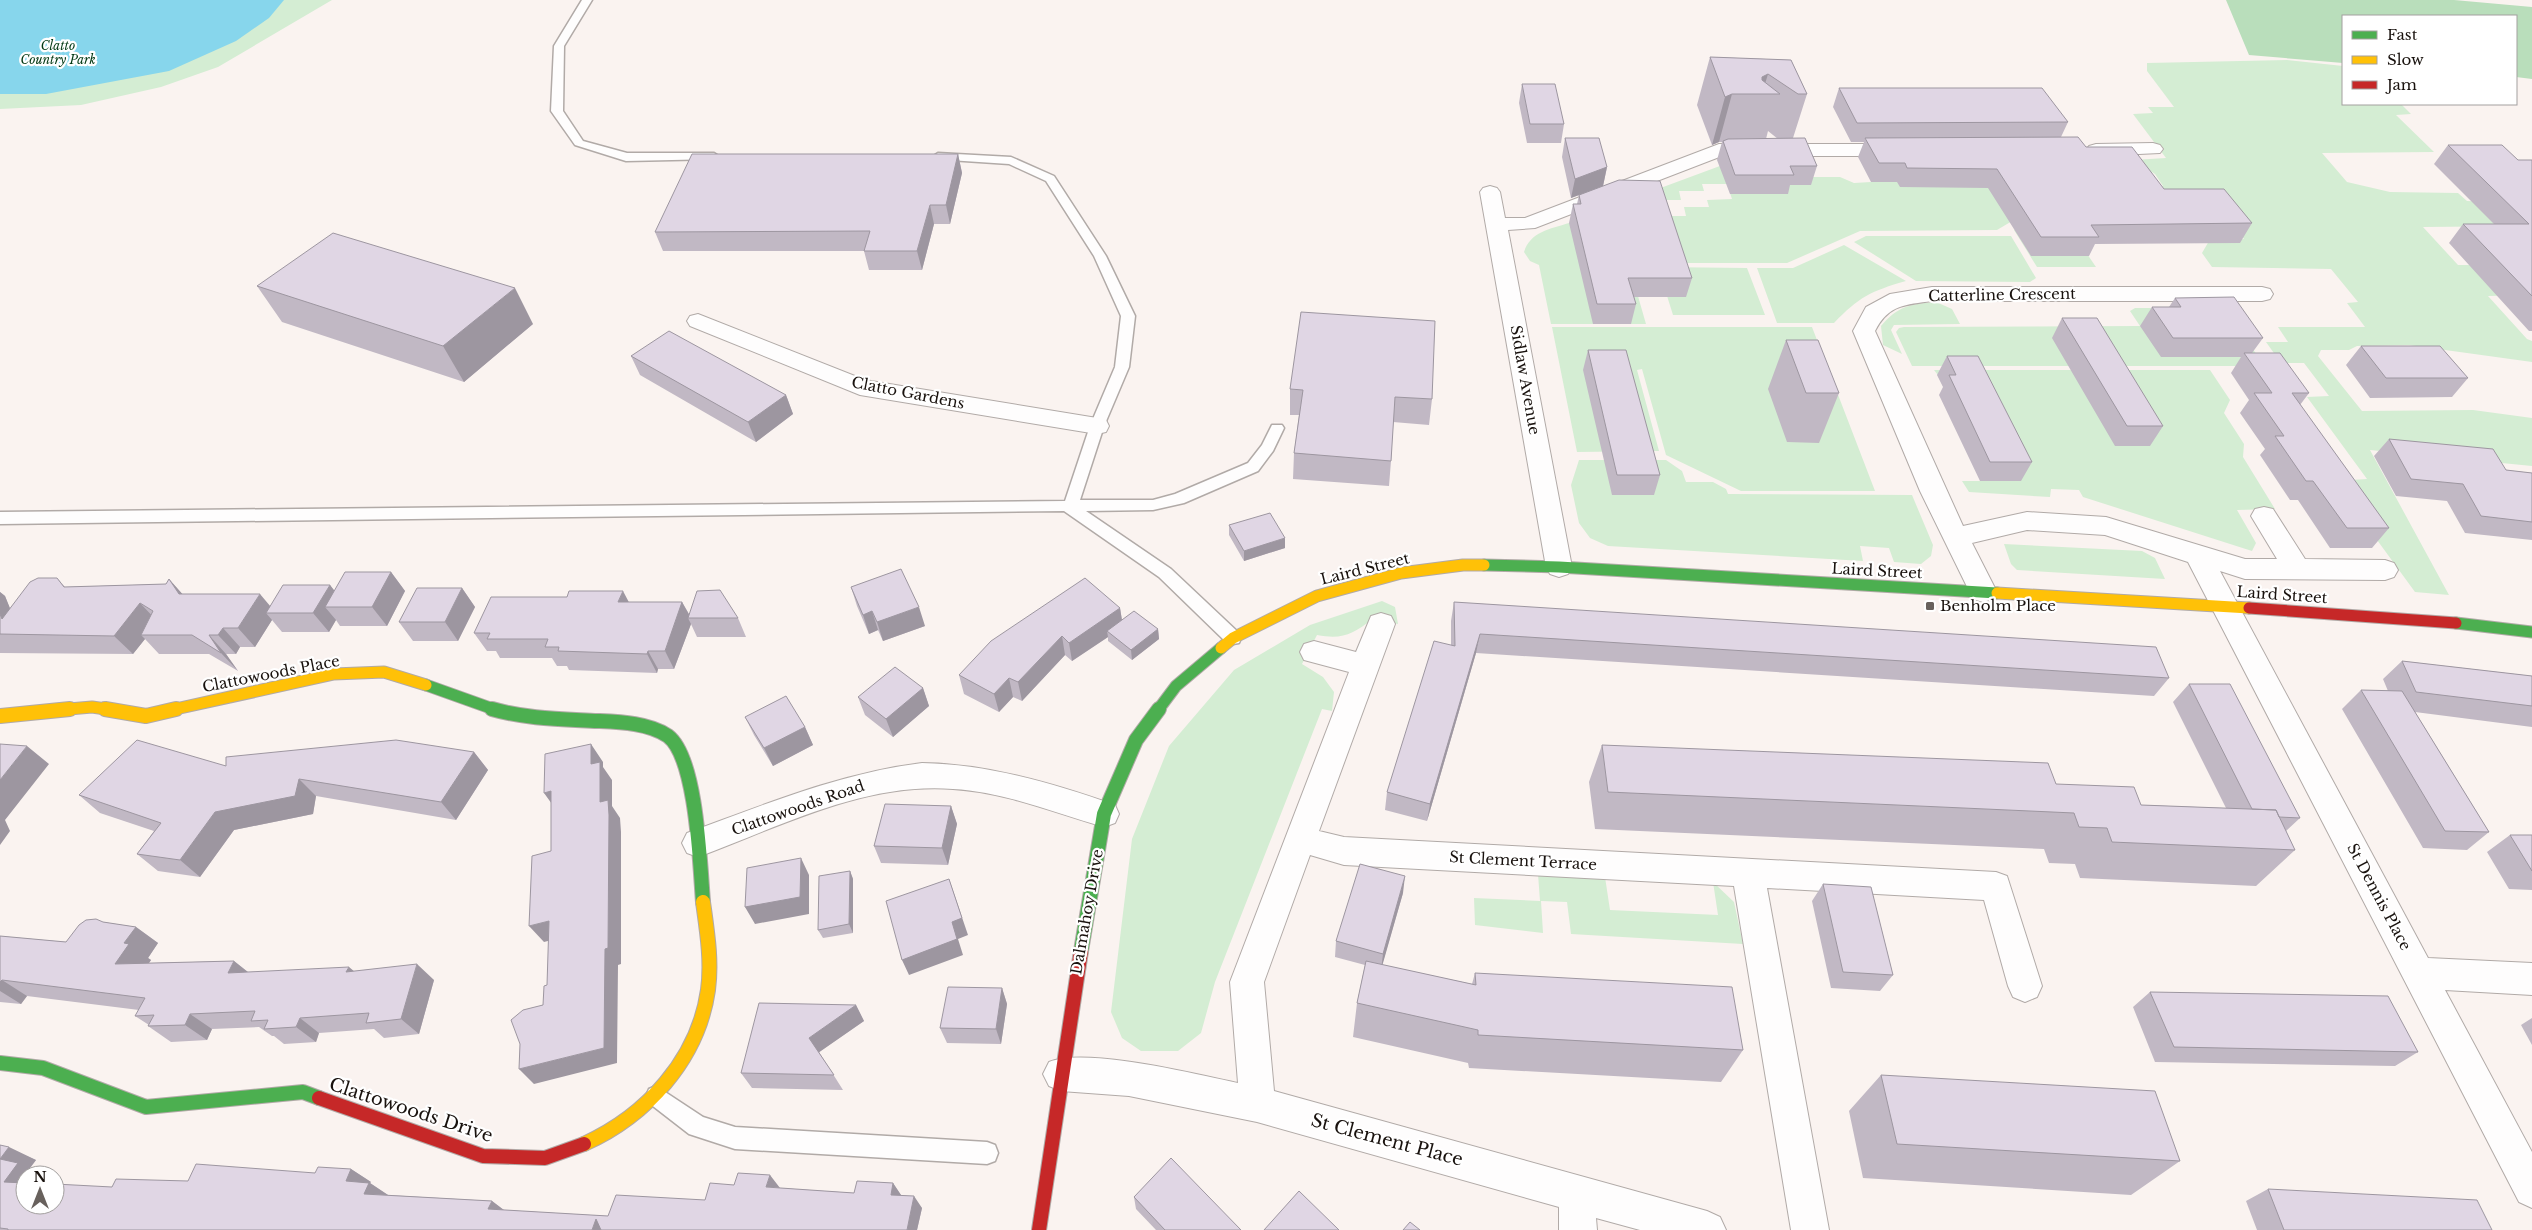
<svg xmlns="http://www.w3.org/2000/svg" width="2532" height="1230" viewBox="0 0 2532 1230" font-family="'Libre Baskerville',serif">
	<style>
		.green { fill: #d4edd3; fill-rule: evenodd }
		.forest { fill: #b9debb }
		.water { fill: #87d6ec }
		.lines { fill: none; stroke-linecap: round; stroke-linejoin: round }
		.lane-casing { stroke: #b1aaa7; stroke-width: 3 }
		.street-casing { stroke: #b1aaa7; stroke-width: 2 }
		.fast-far1-casing { stroke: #b1aaa7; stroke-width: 13 }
		.fast-casing { stroke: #b1aaa7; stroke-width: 16 }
		.slow-far1-casing { stroke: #b1aaa7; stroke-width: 13 }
		.slow-casing { stroke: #b1aaa7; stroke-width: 16 }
		.jam-far1-casing { stroke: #b1aaa7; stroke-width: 13 }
		.jam-casing { stroke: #b1aaa7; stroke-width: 16 }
		.lane { fill: #fefdfd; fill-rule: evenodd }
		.street { fill: #fefdfd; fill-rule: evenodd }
		.fast-far1 { stroke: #4caf50; stroke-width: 11 }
		.fast { stroke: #4caf50; stroke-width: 14 }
		.slow-far1 { stroke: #ffc107; stroke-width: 11 }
		.slow { stroke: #ffc107; stroke-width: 14 }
		.jam-far1 { stroke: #c62828; stroke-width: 11 }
		.jam { stroke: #c62828; stroke-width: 14 }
		.wall { fill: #c1b8c4; fill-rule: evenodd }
		.shaded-wall { fill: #9d96a0 }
		.building { fill: #e0d6e4; stroke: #9d96a0 }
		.poi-dot { fill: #68615d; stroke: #fff; stroke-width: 2 }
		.labels { text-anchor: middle; stroke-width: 4.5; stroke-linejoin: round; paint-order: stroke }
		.far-park-label { font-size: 12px; font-style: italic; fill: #003711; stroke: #fff }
		.street-label { font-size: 15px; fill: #19120e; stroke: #fff }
		.poi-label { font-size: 15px; fill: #19120e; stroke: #fff; text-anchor: start }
		.near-street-label { font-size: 18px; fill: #19120e; stroke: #fff }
	</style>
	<rect width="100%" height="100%" fill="#faf3f0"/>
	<path class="green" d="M0 0H332L218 67 161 87 81 105 0 109Z
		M2287 60 2343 66V104H2401L2411 114 2396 115 2434 152 2322 153 2347 182 2390 192 2458 193 2467 201 2529 203 2532 226 2423 227 2458 265H2526L2532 295 2488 296 2527 339 2532 341V362L2409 345 2357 346 2349 350H2321L2318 356 2362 411 2473 410 2532 418V466L2370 450 2449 595 2415 592 2334 481 2367 479 2307 397 2329 396 2304 363H2281L2266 342H2288L2278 327H2365L2347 303 2358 302 2331 269 2212 267 2202 253 2209 241 2244 239 2211 198 2145 187 2163 186 2155 174 2133 160 2166 158 2133 114 2153 113 2148 107H2174L2147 71V63Z
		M2117 159 1997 230 1860 231 1787 263H1639L1620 203 1728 163 1760 194H1787L1784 185 1808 177H1840L1854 183 1871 182ZM1702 184H1727L1732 199 1707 200 1709 207H1684L1686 216H1661L1656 200H1681L1679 191H1704Z
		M1569 223H1617L1646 324H1551L1539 265 1530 261 1524 252C1530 232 1550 229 1569 223Z
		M2070 229 2096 267H2037L2014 230Z
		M1866 236H2011L2036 278 2030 282 1916 281 1854 242Z
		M1844 245 1906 281C1871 291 1859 297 1834 323H1777L1757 268H1793Z
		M1658 267 1747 268 1765 315H1673Z
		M1936 302 1952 309 1960 324 1894 325 1891 330 1902 354 1883 345 1881 326C1898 306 1910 304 1936 302Z
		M2135 308H2223L2265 366H1912L1896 332 1899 328 1904 327 2140 326 2130 311Z
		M1552 327H1812L1875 491H1741L1666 455 1642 369 1637 370 1659 451 1577 452Z
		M1934 370H2210L2230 400 2224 413 2244 444 2243 457 2275 509 2237 510 2256 543 2252 551 2083 497 2079 490 2051 489 2050 497 1969 492 1962 481H2020Z
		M1579 460H1666L1682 471 1686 482H1713L1726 489 1728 494 1912 495 1933 545 1931 556 1921 564 1894 562 1889 548 1860 546 1863 561 1608 546 1590 538 1579 523 1571 485Z
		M2004 544 2142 551 2155 558 2165 579 2017 570 2011 564Z
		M1382 601 1395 607 1398 624 1373 619C1352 634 1343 640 1317 635L1302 664 1323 677 1334 692 1332 711 1322 709 1215 982 1201 1033 1178 1051H1141L1122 1038 1111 1012 1132 839 1169 746 1234 670 1310 625Z
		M1538 874 1605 877 1610 910 1718 915 1713 882 1734 902 1743 944 1571 934 1567 902 1541 901 1543 933 1475 925 1474 898 1540 901Z"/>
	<path class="forest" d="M2226 0H2454L2532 7V79L2516 77V16H2343V63L2249 55Z"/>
	<path class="water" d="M0 0H284L269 18 236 41 169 71 46 94H0Z"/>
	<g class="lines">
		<g class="lane-casing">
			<path id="lane" d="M582 0H592L564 46 563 111 583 141 627 153H714L720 157 718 159 626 161 575 145 551 111 554 46Z
				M938 153 1011 157 1054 176 1106 256 1135 316 1129 367 1104 426 1080 500H1153L1175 494 1248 463 1262 445 1272 425H1282L1284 428 1273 451 1258 471 1184 503 1153 510 1086 511 1171 569 1239 633 1241 638 1239 643 1233 644 1227 643 1159 577 1064 511 0 524V512L1065 501 1090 426 1115 367 1121 316 1094 256 1046 181 1009 164 934 159 932 157Z
				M656 1086 703 1117 735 1127 987 1142 995 1145 998 1153 995 1161 987 1164 735 1149 689 1134 649 1103 646 1096 649 1089Z"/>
		</g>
		<g class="street-casing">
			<path id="street" d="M2153 143 2160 145 2163 149 2160 153 2096 156 2089 154 2086 150 2089 146 2096 144Z
				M1719 144H1898L1905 146 1908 150 1905 154 1898 156H1722L1535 228 1508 230 1572 567 1568 574 1559 577 1550 574 1546 567 1480 192 1483 188 1490 186 1497 188 1500 192 1505 218H1525Z
				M1932 287H2262L2270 289 2273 294 2270 299 2262 301H1932C1905 305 1889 304 1875 331L1963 526 2027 512 2106 517 2245 559H2277L2251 516 2255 509 2264 507 2273 509 2305 559 2385 560 2394 563 2398 570 2394 577 2385 580 2245 579 2220 571 2428 958 2532 963V995L2445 990 2532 1152V1208L2519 1202 2188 562 2105 535 2027 530 1972 543 1997 592 1993 599 1983 602 1973 599 1920 491 1853 331 1866 307 1890 294Z
				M698 314 865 380 1097 418 1106 420 1109 426 1106 432 1097 434 860 395 690 326 687 321 690 316Z
				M1381 613 1391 616 1395 624 1319 831 1344 837 1996 872 2007 876 2042 986 2037 997 2025 1002 2013 997 2008 986 1984 900 1767 888 1829 1230H1791L1734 886 1344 865 1310 855 1264 982 1274 1091 1707 1211 1720 1217 1726 1230H1640L1596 1218 1597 1230H1559V1207L1257 1122 1129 1096 1061 1091 1049 1086 1043 1074 1049 1062C1086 1047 1195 1074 1238 1083L1230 982 1349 672 1304 660 1300 652 1304 644 1314 641 1356 652 1371 616Z
				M922 763C987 764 1053 783 1115 805L1119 814 1115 823 1104 827C1055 813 1005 792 953 789 864 782 779 827 698 857L687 853 682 843 687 833C764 805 840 773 922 763Z"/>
		</g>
		<g class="fast-far1-casing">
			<path id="fast-far1" d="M1484 565 1559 567 1997 593
				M2456 623 2532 632
				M426 685 496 710
				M1158 710 1176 686 1221 648"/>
		</g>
		<g class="fast-casing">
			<path id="fast" d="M492 709C527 719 561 719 598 721 620 722 649 723 668 736 697 758 700 866 703 902
				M1081 951 1104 814 1136 740 1159 709
				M0 1063 43 1068 146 1107 303 1092 319 1098"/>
		</g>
		<g class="slow-far1-casing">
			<path id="slow-far1" d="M1997 593 2249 608
				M1221 648 1233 638 1317 596 1401 573 1463 565H1484
				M57 710 92 707 113 710
				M171 710 334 674 384 672 426 685"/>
		</g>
		<g class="slow-casing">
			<path id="slow" d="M105 709 146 716 176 709
				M0 716 70 709
				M584 1144C646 1116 698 1060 708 990 712 961 707 931 703 902"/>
		</g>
		<g class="jam-far1-casing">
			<path id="jam-far1" d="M2249 608 2456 623"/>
		</g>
		<g class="jam-casing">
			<path id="jam" d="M319 1098 483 1156 545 1158 584 1144
				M1039 1230 1081 951"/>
		</g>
		<use href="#lane" class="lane"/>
		<use href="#street" class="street"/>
		<use href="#fast-far1" class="fast-far1"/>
		<use href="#fast" class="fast"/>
		<use href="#slow-far1" class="slow-far1"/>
		<use href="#slow" class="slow"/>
		<use href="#jam-far1" class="jam-far1"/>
		<use href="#jam" class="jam"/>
	</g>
	<path class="wall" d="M1710 57 1791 60 1807 94 1793 138 1817 166 1811 185H1790L1788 194H1730L1717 160 1722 142H1719L1712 145 1697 105ZM1768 131 1778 139H1766Z
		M1522 84 1564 124 1561 143H1527L1519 103Z
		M1839 88 2068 122 2061 137 2086 147 2164 189 2252 223 2240 243 2095 244 2089 256H2031L1988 188 1900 187 1897 182H1871L1858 157 1864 142H1851L1833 107Z
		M1565 138 1607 167 1603 186 1692 278 1686 297H1634L1636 304 1631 324H1593L1569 223 1573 204H1577L1579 195 1571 198 1562 157Z
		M2448 145 2518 160H2532V331H2529L2449 243 2463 224H2494L2434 164Z
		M958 154 962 173 950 224H934L922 270H869L864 251H663L655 232Z
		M257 286 533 324 464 382 282 322Z
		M2175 298 2263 338 2252 353 2309 393 2300 405 2389 528 2372 548H2330L2298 500H2290L2260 455 2265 449 2240 413 2249 400 2231 373 2241 357H2161L2140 326 2152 307H2169Z
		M2062 318 2163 426 2150 446H2115L2052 338Z
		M1786 340 1839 393 1819 443 1787 442 1768 389Z
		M2361 346 2468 378 2452 397 2370 398 2346 365Z
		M1588 350 1660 475 1654 495H1612L1583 370Z
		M631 356 786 395 793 414 756 442 640 375Z
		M1947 356 2032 462 2021 481H1980L1939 395 1943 387 1937 375Z
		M1290 389 1432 399 1429 425 1393 422 1391 461 1389 486 1293 479 1294 453 1299 415H1290Z
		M2389 439 2506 470 2532 473V540L2465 533 2447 501 2396 496 2374 456Z
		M1229 525 1285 548 1244 561 1229 535Z
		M391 572 405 591 387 626H340L336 620 329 632H282L272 620 255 647H240L236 654H226L238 671 209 654H159L145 639 133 654 0 653V592L5 596 10 609 57 578 65 587 166 584 169 579 182 594 270 606 330 585 334 591Z
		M851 587 925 626 883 641 878 630 869 634 857 606Z
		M462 588 475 607 458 641H413L399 622Z
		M628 602H682L689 614 738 618 746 637H697L691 624 674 669H658L657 673 569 670 567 666H557L552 658H500L496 651H487L474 633Z
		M1454 602 2169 678 2154 696 1476 653 1427 821 1385 810 1387 792 1451 645V621Z
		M1120 608 1122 620 1158 629 1159 639 1132 660 1108 641V637L1072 661 1065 655 1022 701 1013 697 999 712 964 694 959 675Z
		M2402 661 2532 676V727L2415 712 2489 832 2467 850 2423 848 2342 709 2361 690 2388 691 2383 679Z
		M2189 684 2300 818 2286 831 2295 850 2256 886 2080 878 2075 864 2049 863 2044 849 1595 829 1589 782 1602 745 2056 784 2141 805 2226 808 2173 702Z
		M923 688 929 706 893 737 865 715 858 697Z
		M745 717 805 727 813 745 773 766 754 735Z
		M474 752 488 770 456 820 316 796 313 814 234 830 200 877 158 871 137 854 154 831 100 813 79 795 226 766Z
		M951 806 957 824 948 865 881 863 874 846Z
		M2510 835H2532V890L2509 889 2487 852Z
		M850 871 853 879V933L823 938 818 930Z
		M1823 884 1893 975 1880 991 1831 988 1812 901Z
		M1403 893 1382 965 1472 984 1475 973 1743 1050 1721 1082 1469 1068 1468 1063 1353 1037 1357 1003 1365 965 1335 957 1336 941Z
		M103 922 136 927 158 943 148 958 151 960 149 963 234 961 248 972H354L434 980 419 1034 384 1038 374 1029 319 1033 316 1042 284 1044 274 1036H272L259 1027 212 1029 207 1040 171 1042 148 1026 149 1025 135 1016 139 1010 27 996 21 1004 0 1002V936L66 942Z
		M1002 988 1007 1004 1001 1044 947 1043 940 1028Z
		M2150 992 2418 1052 2395 1066 2155 1062 2133 1007Z
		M856 1005 864 1021 819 1052 843 1090 752 1088 741 1073Z
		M2532 1018V1045L2521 1025Z
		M1881 1075 2180 1161 2131 1195 1863 1178 1849 1111Z
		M0 1145 36 1160 30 1168 25 1205 112 1187 315 1173 351 1169 371 1182 370 1183 388 1195 492 1201 504 1210 608 1216 780 1188 854 1193 893 1183 901 1195 922 1208 917 1230H0Z
		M2268 1189 2492 1230H2257L2246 1201Z
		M1134 1197 1241 1230H1156L1136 1209Z"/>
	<path class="shaded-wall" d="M1768 74 1762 94H1757L1762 77Z
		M1732 94 1719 142 1712 145 1725 97Z
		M958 154 962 173 950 224 946 205Z
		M1607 167 1603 186 1571 198 1575 179Z
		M930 205 934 224 922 270 917 251Z
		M515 288 533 324 464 382 443 346Z
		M786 395 793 414 756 442 748 422Z
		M1285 538V548L1244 561V551Z
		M391 572 405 591 387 626 372 607Z
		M169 579 186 598 179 594Z
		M330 585 345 604 325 607 336 620 329 632 313 613Z
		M462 588 475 607 458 641 445 622Z
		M623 591 633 610 618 602Z
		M0 592 5 596 21 635 2 619 0 614Z
		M260 594 276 613H266L272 620 255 647 238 628Z
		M682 602 691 618H688L691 624 674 669 665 651Z
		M140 603 158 622 141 635 145 639 133 654 114 636Z
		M919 607 925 626 883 641 877 622Z
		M1120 608 1123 627 1107 631 1108 637 1072 661 1069 643Z
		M872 611 878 630 869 634 863 615Z
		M223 628 240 647 236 654 218 635Z
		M1158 629 1159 639 1132 660 1131 650Z
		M1480 634 1476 653 1427 821 1430 804Z
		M209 635 226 654 238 671 221 653Z
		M1062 636 1065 655 1022 701 1018 682Z
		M648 651 658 669 657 673 647 654Z
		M1009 678 1013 697 999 712 994 694Z
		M923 688 929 706 893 737 886 719Z
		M805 727 813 745 773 766 764 748Z
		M591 744 603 762V767L612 780V806L620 818 621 832V964L618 965 617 1063 534 1084 519 1069 604 1048 600 802 591 764Z
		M27 746 49 764 5 820 10 831 0 845V780Z
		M474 752 488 770 456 820 441 802Z
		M299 779 316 796 313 814 234 830 200 877 180 860 215 812Z
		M551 791 557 811 544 793Z
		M951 806 957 824 948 865 942 848Z
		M801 858 809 875V914L755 924 745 907Z
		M850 871 853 879V933L849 924Z
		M1405 876 1403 893 1381 970 1383 954Z
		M949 879 968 935 958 939 963 955 909 975 902 960 952 922Z
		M549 921 563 937 544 942 529 926Z
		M136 927 158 943 148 958 151 960 137 980 115 964 124 943Z
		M234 961 254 977 228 973Z
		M417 964 434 980 419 1034 401 1019Z
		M349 967 367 982 346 972Z
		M2 980 27 996 21 1004 0 991V982Z
		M1002 988 1007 1004 1001 1044 996 1029Z
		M856 1005 864 1021 818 1053 809 1038Z
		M190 1014 212 1029 207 1040 185 1025Z
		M300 1018 319 1033 316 1042 296 1027Z
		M9 1147 36 1160 30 1168 43 1175H25V1192L4 1182 0 1159Z
		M351 1169 371 1182 370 1183 388 1195 364 1194 346 1181Z
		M770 1175 780 1188 766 1187Z
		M893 1183 901 1195H891Z
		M914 1196 922 1208 917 1230H907Z
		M492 1201 509 1214 488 1209Z
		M596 1219 609 1230H592Z"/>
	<path class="building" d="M1710 57 1791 60 1807 94H1798L1768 74 1762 77V80L1780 94H1732L1725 97Z
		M1522 84H1555L1564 124H1530Z
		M1839 88H2042L2068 122 1857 123Z
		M2078 137 2086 147H2132L2164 189H2224L2252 223 2091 225 2099 237H2041L1997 169 1907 168 1905 163H1879L1865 138Z
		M1565 138H1599L1607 167 1575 179Z
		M1805 138 1817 166H1790L1794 175H1735L1723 141 1728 139Z
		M2448 145H2502L2518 160H2532V296L2463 224H2529Z
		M692 154H958L946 205H930L917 251H864L870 231 655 232Z
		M1619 180 1660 181 1692 278H1628L1636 304H1597L1573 204H1581L1579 195Z
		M333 233 515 288 443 346 257 286Z
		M2234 297 2263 338H2173L2152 307H2181L2175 298Z
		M1301 312 1435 321 1432 399 1395 397 1391 461 1294 453 1303 390 1290 389Z
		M2062 318H2097L2163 426H2127Z
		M669 331 786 395 748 422 631 356Z
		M1786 340H1818L1839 393H1806Z
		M2361 346H2440L2468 378H2386Z
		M1588 350H1626L1660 475H1617Z
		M2244 353H2280L2309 393H2292L2389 528H2347L2313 481H2306L2275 436H2284L2254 393H2272Z
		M1947 356H1978L2032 462H1990L1949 375H1956Z
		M2389 439 2493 449 2506 470 2532 473V522L2481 516 2463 484 2411 479Z
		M1270 513 1285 538 1244 551 1229 525Z
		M901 569 919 607 877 622 872 611 863 615 851 587Z
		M345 572H391L372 607H325Z
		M38 578H57L64 587 166 584 169 579 179 594H260L238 628H223L218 635H209L221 653 192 635H141L153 611 140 603 114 636 0 634V614L2 619 30 582Z
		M1085 578 1120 608 1069 643 1062 636 1018 682 1009 678 994 694 959 675 991 641Z
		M283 585H330L313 613H266Z
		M417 588H462L445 622H399Z
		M720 590 738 618H688L697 591Z
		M569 591H623L618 602H682L665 651H648L647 654 558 651 559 647H545L548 639H487L490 633H474L491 597H567Z
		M1454 602 2156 647 2169 678 1480 634 1430 804 1387 792 1434 641 1455 646Z
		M1134 611 1158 629 1131 650 1107 631Z
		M2402 661 2532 676V706L2416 692Z
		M895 667 923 688 886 719 858 697Z
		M2189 684H2230L2300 818 2279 817 2276 810 2252 809Z
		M2361 690 2402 691 2489 832 2445 831Z
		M786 696 805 727 764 748 745 717Z
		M137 740 226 766V757L396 740 474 752 441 802 299 779 295 796 215 812 180 860 137 854 161 823 79 795Z
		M0 744 27 746 0 780Z
		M591 744V764L600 762V802L608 800 609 815 608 948 605 949 604 1048 519 1069 520 1044 511 1020 523 1010 543 1005 544 986 547 985 549 921 529 926 532 856 551 851V791L544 793 545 754Z
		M1602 745 2048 763 2056 784 2134 787 2141 805 2276 810 2295 850 2112 842 2107 828 2079 827 2074 813 1608 792Z
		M885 804 951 806 942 848 874 846Z
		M2510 835H2532V871Z
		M801 858 800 897 745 907 747 868Z
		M1360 864 1405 876 1383 954 1336 941Z
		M850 871 849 924 818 930 819 876Z
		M949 879 962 918 952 922 957 939 902 960 886 901Z
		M1823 884 1871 887 1893 975 1843 972Z
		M96 919 103 922 136 927 124 943 129 944 115 964 234 961 228 973 349 967 346 972 417 964 401 1019 366 1023 369 1013 300 1018 296 1027 264 1029 268 1020 251 1021 255 1011 190 1014 185 1025 148 1026 154 1015 135 1016 145 998 2 980 0 982V936L66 942 79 925 86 920Z
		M1366 961 1476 985 1475 973 1732 987 1743 1050 1478 1035V1030L1357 1003Z
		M948 987 1002 988 996 1029 940 1028Z
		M2150 992 2388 996 2418 1052 2174 1047Z
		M759 1003 856 1005 809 1038 834 1075 741 1073Z
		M1881 1075 2155 1091 2180 1161 1897 1144Z
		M0 1145 9 1147 0 1159Z
		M1171 1158 1241 1230H1165L1134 1197Z
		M0 1159 18 1163 4 1182 25 1183V1205H55V1184L112 1187 116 1179 188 1181 196 1164 315 1173 318 1167 351 1169 346 1181 369 1183 364 1194 492 1201 488 1209 608 1216 616 1195 705 1200 710 1183 734 1185 738 1173 770 1175 766 1187 854 1193 857 1181 893 1183 891 1195 914 1196 907 1230H601L596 1219 592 1230H8V1229L0 1228Z
		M2268 1189 2477 1200 2492 1230H2284Z
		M1299 1191 1339 1230H1264Z
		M1410 1222 1420 1230H1403Z"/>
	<rect class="poi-dot" x="1925" y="601" width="10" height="10" rx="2.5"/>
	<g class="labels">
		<g class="far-park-label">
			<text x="58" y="50">Clatto<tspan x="58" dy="14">Country Park</tspan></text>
		</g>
		<g class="street-label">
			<text transform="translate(2002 295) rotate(-1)" y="5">Catterline Crescent</text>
			<text transform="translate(1525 380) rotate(80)" y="5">Sidlaw Avenue</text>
			<text transform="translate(908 393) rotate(11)" y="5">Clatto Gardens</text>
			<text transform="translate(1365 569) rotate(-14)" y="5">Laird Street</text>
			<text transform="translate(1877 571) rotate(3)" y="5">Laird Street</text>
			<text transform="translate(2282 595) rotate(4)" y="5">Laird Street</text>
			<text transform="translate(271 674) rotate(-11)" y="5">Clattowoods Place</text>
			<text transform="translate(798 808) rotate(-19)" y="5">Clattowoods Road</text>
			<text transform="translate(1523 861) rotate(3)" y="5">St Clement Terrace</text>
			<text transform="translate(2379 897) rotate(62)" y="5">St Dennis Place</text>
			<text transform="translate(1087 912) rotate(-80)" y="5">Dalmahoy Drive</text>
		</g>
		<g class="poi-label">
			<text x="1940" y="611">Benholm Place</text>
		</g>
		<g class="near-street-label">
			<text transform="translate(411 1110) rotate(18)" y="6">Clattowoods Drive</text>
			<text transform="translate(1387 1140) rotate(15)" y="6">St Clement Place</text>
		</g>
	</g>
	<rect x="2342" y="15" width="175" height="90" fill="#ffffff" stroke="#a3a09f"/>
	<rect x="2352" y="31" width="25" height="8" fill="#4caf50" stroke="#a3a09f"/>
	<text x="2387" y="40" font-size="15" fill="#19120e">Fast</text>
	<rect x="2352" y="56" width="25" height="8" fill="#ffc107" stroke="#a3a09f"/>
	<text x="2387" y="65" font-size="15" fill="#19120e">Slow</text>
	<rect x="2352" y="81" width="25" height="8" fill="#c62828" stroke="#a3a09f"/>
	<text x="2387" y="90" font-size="15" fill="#19120e">Jam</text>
	<g transform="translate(40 1190)"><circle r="24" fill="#ffffff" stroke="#a3a09f"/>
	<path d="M0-4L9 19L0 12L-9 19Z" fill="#68615d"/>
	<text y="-8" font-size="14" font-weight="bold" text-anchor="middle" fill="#19120e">N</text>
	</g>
</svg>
